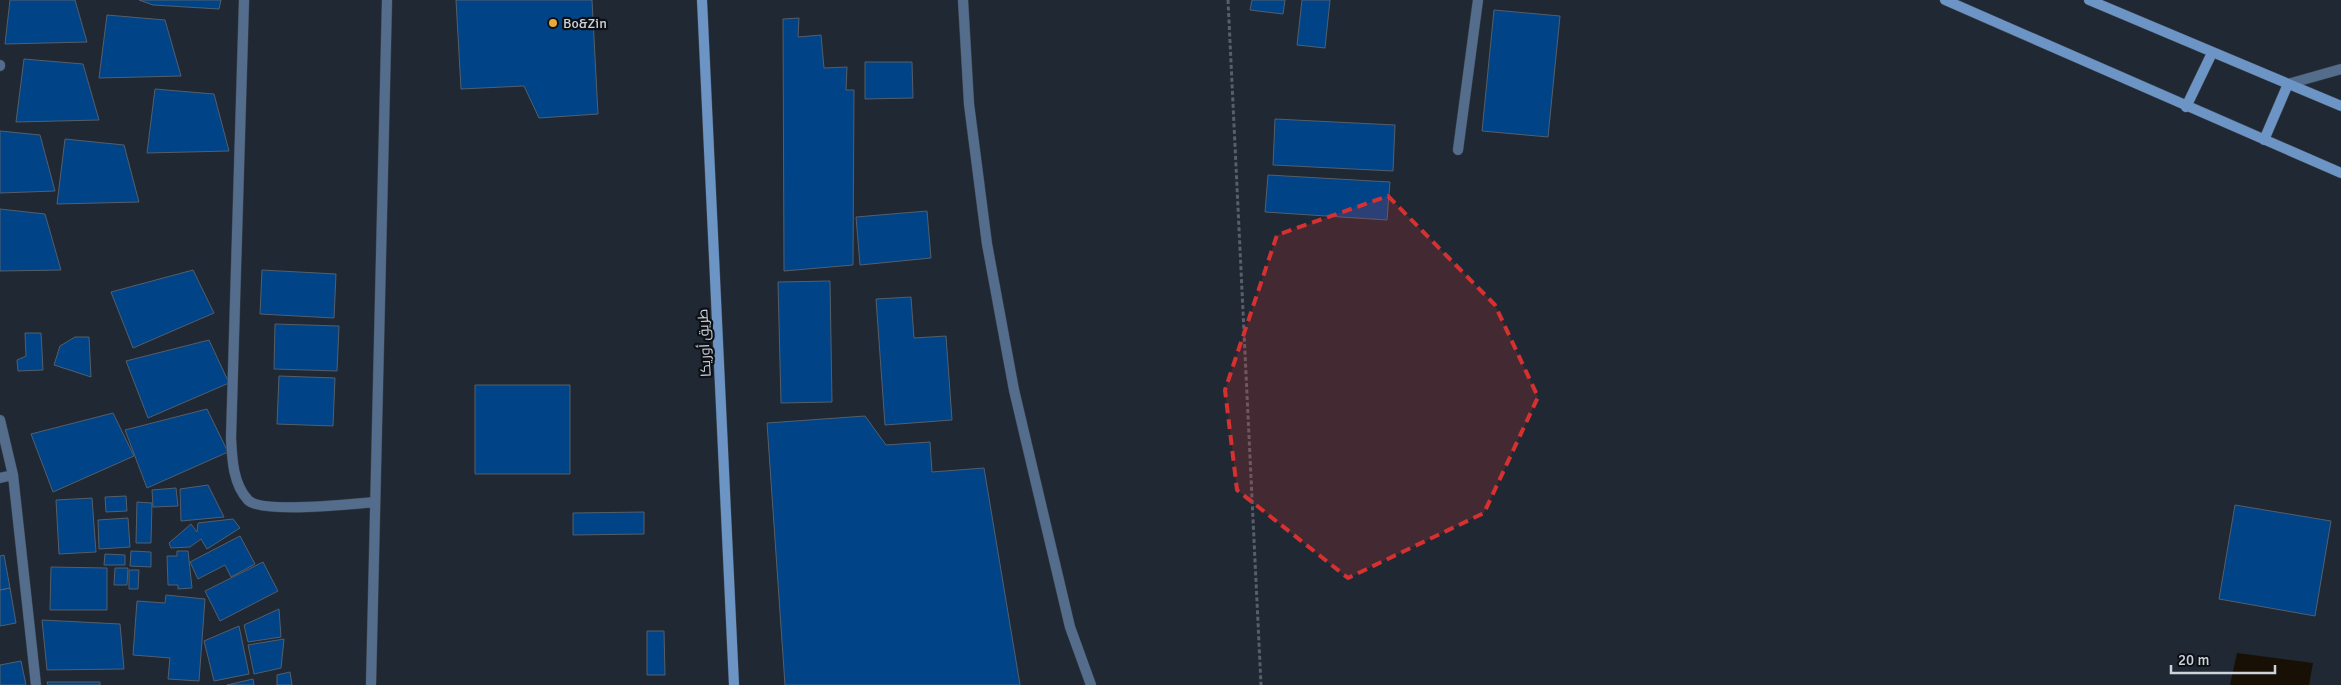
<svg xmlns="http://www.w3.org/2000/svg" width="2341" height="685" viewBox="0 0 2341 685" font-family="Signika,Cairo,sans-serif">
	<style>
		.water { fill: #181005 }
		.building { fill: #004487; stroke: #545e6b }
		.lines { fill: none; stroke-linecap: round; stroke-linejoin: round }
		.lane-casing { stroke: #3b434e; stroke-width: 11 }
		.street-casing { stroke: #3b434e; stroke-width: 11 }
		.secondary-casing { stroke: #3b434e; stroke-width: 11 }
		.path { stroke: #575f69; stroke-width: 3; stroke-dasharray: 4 2.5; stroke-linecap: butt }
		.lane { stroke: #546d8c; stroke-width: 10 }
		.street { stroke: #546d8c; stroke-width: 10 }
		.secondary { stroke: #6c94c5; stroke-width: 10 }
		.marked { fill: #d63131; fill-opacity: 0.2; stroke: #d63131; stroke-width: 4; stroke-dasharray: 10 6; stroke-linejoin: round }
		.poi-dot { fill: #e9ab38; stroke: #0c1015; stroke-width: 2 }
		.labels { text-anchor: middle; stroke-width: 4.5; stroke-linejoin: round; paint-order: stroke }
		.poi-label { font-size: 14px; fill: #cdd3da; stroke: #0c1015; text-anchor: start }
		.street-label { font-size: 14px; fill: #cdd3da; stroke: #0c1015 }
	</style>
	<rect width="100%" height="100%" fill="#1f2833"/>
	<path class="water" d="M2237 653 2313 663 2309 685H2230Z"/>
	<path class="building" d="M10 0H75L87 42 5 44Z
		M139 0H221L219 9 153 5Z
		M456 0H592L598 114 539 118 524 86 461 89Z
		M1252 0H1285L1283 14 1250 10Z
		M1302 0H1330L1325 48 1297 45Z
		M1494 10 1560 16 1548 137 1482 131Z
		M107 15 165 20 181 76 99 78Z
		M799 18 798 37 821 35 824 68 847 67 846 90H854L853 265 784 271 783 19Z
		M24 59 83 64 99 120 16 122Z
		M865 62H912L913 98 865 99Z
		M155 89 214 94 229 151 147 153Z
		M1275 119 1395 125 1393 171 1273 165Z
		M0 131 40 135 55 191 0 193Z
		M65 139 124 145 139 202 57 204Z
		M1268 175 1390 182 1387 220 1265 212Z
		M0 209 45 214 61 270 0 271Z
		M927 211 931 258 860 265 856 217Z
		M193 270 214 313 133 348 111 292Z
		M262 270 336 274 334 318 260 314Z
		M830 281 832 402 781 403 778 282Z
		M911 297 914 338 946 336 952 420 885 425 876 299Z
		M275 324 339 326 337 371 274 369Z
		M25 333H41L43 370 18 371 17 360 26 356Z
		M75 337H89L91 377 54 365 60 346Z
		M209 340 229 383 148 418 126 361Z
		M279 376 335 378 333 426 277 424Z
		M475 385H570V474H475Z
		M207 409 228 452 147 488 125 430Z
		M113 413 134 456 53 492 31 434Z
		M865 416 886 445 930 442 932 472 984 468 1020 685H785L767 423Z
		M208 485 224 517 181 521 180 489Z
		M176 488 178 506 153 507 152 490Z
		M126 496 127 511 106 512 105 497Z
		M92 498 96 552 59 554 56 500Z
		M137 502 152 503 151 543H136Z
		M2235 505 2331 521 2315 616 2219 599Z
		M644 512V534L573 535V513Z
		M128 518 130 547 99 549 98 520Z
		M233 519 240 528 207 549 201 539 190 547 171 548 169 543 191 524 197 532 198 523Z
		M240 536 255 564 231 577 225 565 198 579 190 562Z
		M131 551 151 552V567L130 566Z
		M177 551H188L192 588 178 589V585H168L167 556H177Z
		M105 554 125 555V565H104Z
		M4 555 10 588 0 590V556Z
		M263 562 278 591 220 621 205 591Z
		M51 567 107 568V610H50Z
		M115 568H128L127 585H114Z
		M129 570H139L138 589H129Z
		M10 588 16 623 0 626V590Z
		M166 595 205 599 199 681 168 679 170 658 133 655 137 601 165 603Z
		M279 609 281 637 248 642 244 625Z
		M42 620 120 624 124 669 47 670Z
		M239 626 249 674 214 681 204 641Z
		M647 631H664L665 675H647Z
		M284 639 281 668 254 674 248 645Z
		M21 661 26 685H0V665Z
		M290 672 292 685H277V675Z
		M253 679 254 685H227Z
		M47 682H100V685H48Z"/>
	<g class="lines">
		<g class="lane-casing">
			<path id="lane" d="M1458 150 1478 0"/>
		</g>
		<g class="street-casing">
			<path id="street" d="M244 0 231 438C232 459 233 484 248 500 261 514 352 504 375 502
				M963 0 969 104 987 244 1014 390 1070 627 1091 685
				M0 65V66
				M2288 84 2341 69
				M0 420 13 475 36 685
				M0 478 13 475
				M371 685 387 0"/>
		</g>
		<g class="secondary-casing">
			<path id="secondary" d="M702 0 734 685
				M1945 0 2341 173
				M2089 0 2341 106
				M2186 107 2212 53
				M2264 140 2288 84"/>
		</g>
		<path class="path" d="M1228 0 1261 685"/>
		<use href="#lane" class="lane"/>
		<use href="#street" class="street"/>
		<use href="#secondary" class="secondary"/>
	</g>
	<path class="marked" d="M1388 196 1495 305 1538 397 1484 513 1348 578 1237 490 1225 390 1277 235Z"/>
	<circle class="poi-dot" cx="553" cy="23" r="5"/>
	<g class="labels">
		<g class="poi-label">
			<text x="563" y="28">Bo&amp;Zin</text>
		</g>
		<g class="street-label">
			<text transform="translate(704 343) rotate(-93)" y="5">طريق أوريكا</text>
		</g>
	</g>
	<path d="M2171 665v8h104v-8" fill="none" stroke="#cdd3da" stroke-width="2.5"/>
	<text x="2178" y="665" font-size="15" fill="#cdd3da" stroke="#0c1015" stroke-width="4" paint-order="stroke">20 m</text>
</svg>
